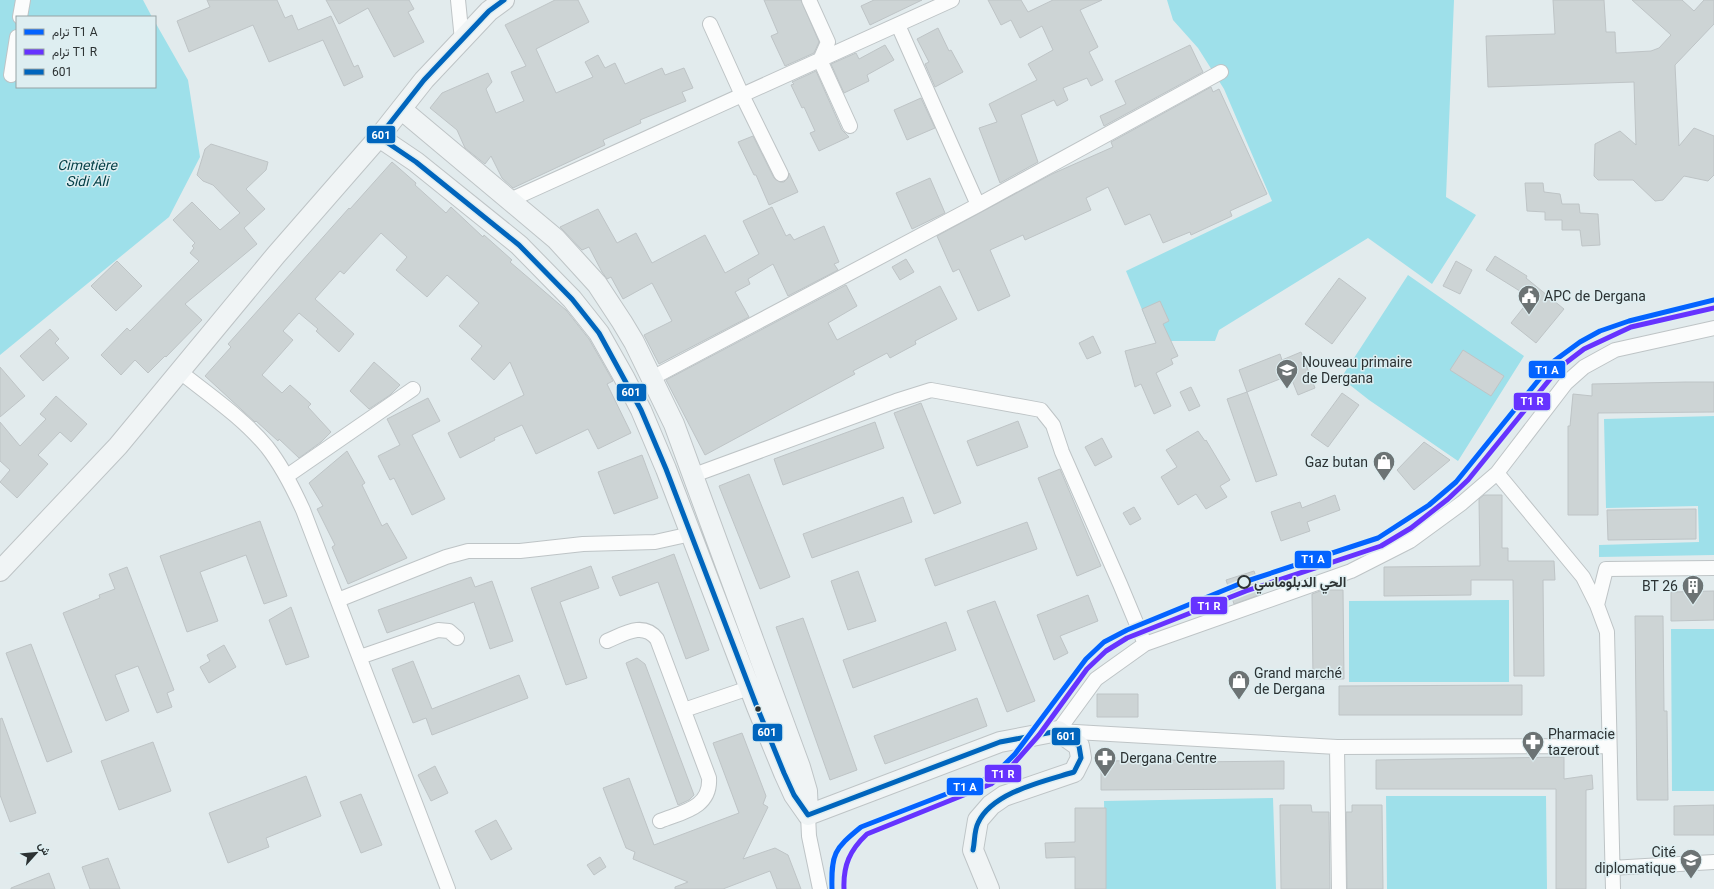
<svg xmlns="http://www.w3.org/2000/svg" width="1714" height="889" viewBox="0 0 1714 889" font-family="Georgia,Vazirmatn,serif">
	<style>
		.green { fill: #9ee0ea }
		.building { fill: #cdd4d5; stroke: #bec4c6 }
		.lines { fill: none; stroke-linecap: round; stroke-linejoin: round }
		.street-casing { stroke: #bec4c6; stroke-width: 16 }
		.secondary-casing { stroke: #bec4c6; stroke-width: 22 }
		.street { stroke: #fbfcfc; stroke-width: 14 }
		.secondary { stroke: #f0f4f5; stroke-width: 20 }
		.bus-1-casing { stroke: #deeef1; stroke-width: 8 }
		.bus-1 { stroke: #0065bd; stroke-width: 5 }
		.tram-1-casing { stroke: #deeef1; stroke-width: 8 }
		.tram-2-casing { stroke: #deeef1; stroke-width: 8 }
		.tram-1 { stroke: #0363ff; stroke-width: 5 }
		.tram-2 { stroke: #63f; stroke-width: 5 }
		.stop-dot { fill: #deeef1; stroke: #2c3233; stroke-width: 2 }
		.bus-dot { fill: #2c3233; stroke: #deeef1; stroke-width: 1.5 }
		.labels { text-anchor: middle; stroke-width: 3; stroke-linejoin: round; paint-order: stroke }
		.park-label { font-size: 14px; font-style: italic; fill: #043f46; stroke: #deeef1 }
		.poi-label { font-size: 14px; fill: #2c3233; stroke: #deeef1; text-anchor: start }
		.stop-label { font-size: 14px; font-weight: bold; fill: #2c3233; stroke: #deeef1; text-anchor: start }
		.line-badge { stroke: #deeef1; stroke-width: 1.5 }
		.badge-label { font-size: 11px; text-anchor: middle; font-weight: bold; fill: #fff }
	</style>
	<rect width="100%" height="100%" fill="#e2ebed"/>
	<path class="green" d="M0 0H143L152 17H17V87H155V22L188 80 200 157 169 217 0 355Z
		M1167 0H1454L1446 197 1476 215 1432 284 1368 238 1219 330 1215 341H1155L1126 271 1272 201 1224 89 1198 48 1173 20Z
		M1408 275 1524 356 1458 461 1369 400 1341 378Z
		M1714 416V555L1599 557V545L1699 542 1698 506 1606 508 1604 419Z
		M1509 600V682H1349V601Z
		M1671 629H1714V791H1672Z
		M1386 796H1546L1547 889H1387Z
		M1273 798 1276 889H1106L1104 801Z"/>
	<path class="building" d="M207 0H277L285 18 292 15 298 30 331 16 354 67 358 65 363 77 344 86 323 40 269 62 253 25 189 52 177 21 210 7Z
		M326 0H409L414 9 408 12 424 42 394 57 368 8 339 24Z
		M555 0H578L589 22 536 49 556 93 593 77 585 62 598 55 605 68 615 63 625 84 662 68 665 75 684 68 693 88 682 92 686 101 640 120 641 123 603 140 605 145 513 188 502 178 491 156 485 164 465 148 457 130 430 108 442 93 488 73 492 82 486 89 496 113 524 101 511 72 526 66 505 25Z
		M764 0H801L819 42 814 53 785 66 771 36 778 33Z
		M874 0H922L870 25 861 6Z
		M988 0H1021L1028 12 1053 0H1102L1080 10 1098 47 1089 52 1103 80 1091 86 1087 78 1063 88 1068 100 1057 106 1054 100 1021 115 1038 162 1000 183 979 128 997 122 989 104 1037 80 1028 64 1053 50 1042 26 1020 38 1011 20 1001 25Z
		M1553 0H1604L1606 32H1615L1616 53 1651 51 1659 48 1671 35 1632 0H1682L1694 11 1704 0H1714V24L1675 65 1679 146 1694 128 1714 136V175L1708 181 1684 176 1663 200 1655 201 1633 180H1598L1594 176 1595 144 1620 131 1636 145 1634 82 1488 87 1486 36 1555 34Z
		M938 28 949 51 951 50 963 72 935 87 925 64 929 62 917 39Z
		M885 45 894 60 867 75 869 81 844 93 831 64 856 53 859 59Z
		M1190 45 1203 72 1104 126 1100 116 1126 104 1115 81Z
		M816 71 842 130 849 137 819 151 810 133 815 131 804 107 802 108 791 85 794 84 792 82Z
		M1211 87 1213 92 1219 89 1267 194 1230 211 1232 216 1191 235 1190 232 1163 243 1150 214 1125 225 1108 187 1086 198 1091 210 1025 240 1023 235 990 250 1010 296 978 311 959 269 953 272 937 236 1052 174 1113 147 1111 142Z
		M921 98 935 128 907 140 894 110Z
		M753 136 774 178 780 182H784L788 178 789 173 798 192 769 205 756 175H754L738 142Z
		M211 144 268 162 266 170 246 189 265 209 244 228 257 244 185 304 202 320 166 357 165 356 148 373 135 360 121 375 101 355 127 328 130 331 199 261 190 253 194 248 192 246 195 243 173 220 192 202 220 230 240 213 213 185 203 181 197 175 205 149Z
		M392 162 416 183 415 185 446 213 451 207 483 237 484 235 512 260 510 262 566 310 589 339 613 381 607 384 631 433 598 449 588 429 536 454 522 425 494 438 495 440 460 458 448 433 524 395 510 362 494 380 471 359 482 346 459 326 479 303 447 275 427 297 396 270 407 257 381 233 344 274 340 271 315 299 354 334 339 352 316 331 318 329 299 313 283 331 293 340 262 375 282 393 290 385 311 404 308 407 331 432 321 442 299 458 279 439 278 441 256 421 255 422 205 376 231 347 228 344 349 208 350 209Z
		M930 178 945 213 912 229 896 193Z
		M1525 183H1543L1544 192 1560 194 1562 204H1579L1580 213 1598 214 1600 245 1582 246 1580 230H1562V220H1545V212L1527 211Z
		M772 207 786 236 790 234 794 240 824 226 839 262 834 264 838 270 788 296 773 264 748 279 750 284 735 292 749 317 659 364 644 335 672 321 652 283 623 299 611 277 607 279 602 272 589 247 582 250 560 227 598 209 617 243 636 233 652 263 705 235 725 273 759 254 743 221Z
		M1495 256 1527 276 1526 278 1564 309 1536 343 1511 323 1531 298 1486 270Z
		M906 259 914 272 900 280 892 267Z
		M117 261 142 286 116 311 91 286Z
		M1456 261 1472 270 1460 294 1443 286Z
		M1339 278 1366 298 1332 344 1305 324Z
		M846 285 857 306 828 323 837 340 940 286 957 319 915 341 916 344 890 358 887 353 853 371 855 374 705 455 666 380Z
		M1160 301 1169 321 1163 324 1178 356 1171 359 1173 364 1156 373 1171 406 1154 414 1141 384 1135 387 1125 351 1156 343 1142 309Z
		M50 329 59 339 55 343 69 358 43 381 20 356Z
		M1093 336 1101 353 1087 359 1079 343Z
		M1463 350 1504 376 1491 396 1450 370Z
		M1301 352 1315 388 1298 395 1290 375 1247 392 1239 370 1280 354 1282 360Z
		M374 362 400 385 390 395 369 409 350 391Z
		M0 367 25 396 0 417Z
		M1686 382H1714V412L1598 413V515H1568V426H1570L1573 394 1592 396V384Z
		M1191 387 1200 406 1189 411 1180 392Z
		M1247 392 1277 475 1256 482 1227 399Z
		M1342 393 1359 405 1328 447 1311 435Z
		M56 396 87 424 71 442 60 432 38 455 48 464 17 498 0 482 10 470 0 461V422L20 446 46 419 40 414Z
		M428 398 440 421 412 435 445 499 412 515 394 478 390 480 378 456 400 445 387 419Z
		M921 403 961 503 934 514 894 413Z
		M1018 421 1028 447 977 466 967 441Z
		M875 422 884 448 783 485 774 459Z
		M1198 431 1205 441 1206 440 1230 480 1220 486 1227 497 1206 509 1196 494 1178 505 1161 477 1177 467 1166 450Z
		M1102 438 1112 457 1095 466 1085 447Z
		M1424 442 1450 460 1414 490 1397 470Z
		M347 451 365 483 362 485 382 526 387 523 407 558 348 584 332 547 335 545 317 509 323 506 309 483Z
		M642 455 658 498 614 514 598 472Z
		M1060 469 1101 566 1077 576 1038 478Z
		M749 474 790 577 760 589 719 486Z
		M1335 495 1340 510 1307 522 1310 531 1281 541 1271 512 1300 502 1302 508Z
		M1484 495H1502V548H1508V561H1554L1555 580H1543L1544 676H1514L1513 580H1471V595L1384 596V567L1480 566 1479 499Z
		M903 497 912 522 812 558 803 534Z
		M1134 507 1141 519 1130 525 1123 513Z
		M1696 509V539L1608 540 1607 510Z
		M260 521 287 596 264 604 246 555 200 572 218 621 187 632 160 556Z
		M1027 522 1037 549 935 586 925 559Z
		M674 554 709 650 686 659 658 582 620 596 612 577Z
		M591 566 599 588 560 602 587 678 566 685 531 588Z
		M127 567 174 690 167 693 172 707 157 713 138 666 115 675 129 711 106 721 63 613 100 598 99 595 115 589 109 574Z
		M858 571 876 621 848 630 831 581Z
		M1254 571 1262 594 1234 604 1226 580Z
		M471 577 475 587 492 581 513 641 490 649 474 602 387 633 378 610Z
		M1323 590H1343L1344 679H1313L1312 594Z
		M1714 591V620L1671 621V592Z
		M1088 595 1098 621 1060 636 1068 653 1054 660 1037 615Z
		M995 601 1035 701 1007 712 967 611Z
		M291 607 309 657 286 665 269 620Z
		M1635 616H1663L1664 711H1667L1668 800H1637Z
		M803 618 857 770 830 780 776 627Z
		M946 622 956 650 853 688 843 660Z
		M31 644 72 752 47 762 6 653Z
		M224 645 236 667 209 683 200 667 210 661 207 655Z
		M637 658 645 664 694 795 689 800 678 805 626 663Z
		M413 661 432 709 519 675 528 698 432 735 426 718 413 723 392 669Z
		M1522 685V715H1339V686Z
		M1097 694H1138V717H1097Z
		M977 698 987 726 885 764 874 736Z
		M2 718 36 813 10 822 0 795V719Z
		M742 733 766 796 763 804 768 807 743 859 775 848 788 855 801 889H777L770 871 723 889H675V887L688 882 633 859 635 852 626 848 603 788 629 778 654 845 739 813 713 743Z
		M153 742 171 791 119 810 101 761Z
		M1564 757V779L1592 775 1593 789 1586 790V889H1556V789H1376V760Z
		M1188 760V762L1284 761V789L1101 790V761Z
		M435 766 448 793 431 801 418 775Z
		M306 776 321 816 266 838 269 847 228 863 209 813Z
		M361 794 382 845 361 853 340 802Z
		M1280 805H1311L1312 812H1329L1330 889H1281Z
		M1352 805H1382L1383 889H1347L1346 812H1352Z
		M1714 805V835H1674V806Z
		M1075 808H1106V889H1075V857L1046 858 1045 843 1075 842Z
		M496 820 512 849 491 860 475 831Z
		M600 857 606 867 594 875 587 865Z
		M108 858 120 889H90L82 867Z
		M49 873 55 889H11V888Z"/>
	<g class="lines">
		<g class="street-casing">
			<path id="street" d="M458 0 462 40
				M809 0 828 42 820 60 850 126
				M20 17 23 0
				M710 24 742 95 781 174
				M898 25 978 205
				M11 75 17 37
				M510 200 952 0
				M179 371C209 395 242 417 267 447 282 466 293 488 303 510L448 889
				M652 378 978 205 1221 72
				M1497 473 1583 577 1597 605 1607 632 1613 889
				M694 475 896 401 931 390 1041 410 1053 425 1062 452 1120 584 1145 644
				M287 476 413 389
				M338 600 446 557 468 551H520L583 544 655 542 691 534
				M1597 605 1606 569 1714 568
				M607 641C624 634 643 621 657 639L709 778C711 808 682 812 660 821
				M360 657 438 630 449 631 457 638
				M684 710 749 688
				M1058 731 1096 679 1145 644 1351 571 1410 541 1462 503 1497 473 1566 383 1584 367 1615 350 1714 328
				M1058 731 1337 747 1609 746
				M1337 747 1339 889
				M808 815 809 836 820 889
				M1611 868 1714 862"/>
		</g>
		<g class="secondary-casing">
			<path id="secondary" d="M401 109 556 239 597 284 622 322 634 342 674 424 800 767 807 791 808 815
				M379 137 416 162 519 245 572 299 599 333 625 379 641 410 666 469 757 707 784 773 794 795 808 815
				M0 571 118 446 276 255 379 137 424 80 489 11 504 0
				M808 815 1000 742 1058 731 1079 746 1081 758 1074 772 1004 796 991 805 978 820 973 850 989 889"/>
		</g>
		<use href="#street" class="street"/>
		<use href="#secondary" class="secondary"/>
		<g class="bus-1-casing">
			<path id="bus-1" d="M504 0 489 11 424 80 379 137 416 162 519 245 572 299 599 333 641 410 666 469 757 707 784 773 794 795 808 815 1000 742 1058 731 1079 746 1081 758 1074 772C1045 781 992 792 978 823 974 831 975 841 973 850"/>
		</g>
		<use href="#bus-1" class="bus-1"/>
		<g class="tram-1-casing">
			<path id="tram-1" d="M832 889C831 854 834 849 861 827L985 779 1001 768 1015 754 1086 659 1104 642 1127 630 1244 582 1378 538 1429 505 1456 482 1554 361 1580 342 1600 331 1629 321 1714 300"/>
		</g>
		<g class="tram-2-casing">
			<path id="tram-2" d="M844 889C843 865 850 850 867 834L991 784 1010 768 1039 735 1087 669 1106 651 1127 638 1246 591 1381 546 1411 528 1448 499 1468 480 1559 368 1584 349 1631 327 1714 308"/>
		</g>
		<use href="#tram-1" class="tram-1"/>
		<use href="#tram-2" class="tram-2"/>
	</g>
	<defs>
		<g id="civic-pin" transform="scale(1.15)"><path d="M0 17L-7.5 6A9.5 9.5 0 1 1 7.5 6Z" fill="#6c7374" stroke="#deeef1"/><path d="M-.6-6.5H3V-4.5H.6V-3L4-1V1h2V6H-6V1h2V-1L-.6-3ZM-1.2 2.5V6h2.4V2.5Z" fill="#fff"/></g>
		<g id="school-pin" transform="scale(1.15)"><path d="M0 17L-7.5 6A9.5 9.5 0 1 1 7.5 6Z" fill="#6c7374" stroke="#deeef1"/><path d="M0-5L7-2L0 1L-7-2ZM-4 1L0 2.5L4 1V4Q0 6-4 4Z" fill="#fff"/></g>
		<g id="shop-pin" transform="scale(1.15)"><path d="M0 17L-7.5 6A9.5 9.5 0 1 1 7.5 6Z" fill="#6c7374" stroke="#deeef1"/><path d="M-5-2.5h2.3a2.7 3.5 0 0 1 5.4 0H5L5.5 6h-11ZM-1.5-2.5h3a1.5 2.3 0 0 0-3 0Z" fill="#fff"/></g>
		<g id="building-pin" transform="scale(1.15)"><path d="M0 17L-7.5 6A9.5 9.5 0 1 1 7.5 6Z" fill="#6c7374" stroke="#deeef1"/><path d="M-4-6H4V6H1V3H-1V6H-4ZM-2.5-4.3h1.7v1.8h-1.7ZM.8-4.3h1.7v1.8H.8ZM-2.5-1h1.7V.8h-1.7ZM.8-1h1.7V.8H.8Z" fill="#fff"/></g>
		<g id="pharmacy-pin" transform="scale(1.15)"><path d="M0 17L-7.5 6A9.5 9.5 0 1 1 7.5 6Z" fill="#6c7374" stroke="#deeef1"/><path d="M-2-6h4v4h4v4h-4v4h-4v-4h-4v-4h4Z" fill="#fff"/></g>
	</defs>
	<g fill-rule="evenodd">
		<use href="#civic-pin" x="1529" y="296"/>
		<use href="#school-pin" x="1287" y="370"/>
		<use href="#shop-pin" x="1384" y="462"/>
		<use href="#building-pin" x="1693" y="586"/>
		<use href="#shop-pin" x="1239" y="681"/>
		<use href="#pharmacy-pin" x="1533" y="742"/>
		<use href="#pharmacy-pin" x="1105" y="758"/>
		<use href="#school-pin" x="1691" y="860"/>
	</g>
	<circle class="stop-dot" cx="1244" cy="582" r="6"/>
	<circle class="bus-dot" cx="758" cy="709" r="3.5"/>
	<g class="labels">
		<g class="park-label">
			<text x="87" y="170">Cimetière<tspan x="87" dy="16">Sidi Ali</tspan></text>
		</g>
		<g class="poi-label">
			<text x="1544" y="301">APC de Dergana</text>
			<text x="1302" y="367">Nouveau primaire<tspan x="1302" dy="16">de Dergana</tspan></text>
			<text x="1368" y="467" text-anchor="end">Gaz butan</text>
			<text x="1678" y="591" text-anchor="end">BT 26</text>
			<text x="1254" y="678">Grand marché<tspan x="1254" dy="16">de Dergana</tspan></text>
			<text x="1548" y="739">Pharmacie<tspan x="1548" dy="16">tazerout</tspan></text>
			<text x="1120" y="763">Dergana Centre</text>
			<text x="1676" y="857" text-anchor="end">Cité<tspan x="1676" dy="16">diplomatique</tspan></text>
		</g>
		<g class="stop-label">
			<text x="1254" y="587">الحي الدبلوماسي</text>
		</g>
	</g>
	<g class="line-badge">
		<rect x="366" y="125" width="30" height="19" rx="4" fill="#0065bd"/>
		<rect x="1528" y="360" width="38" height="19" rx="4" fill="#0363ff"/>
		<rect x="616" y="383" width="31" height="19" rx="4" fill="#0065bd"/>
		<rect x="1513" y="392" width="38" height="19" rx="4" fill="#63f"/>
		<rect x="1294" y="550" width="38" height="19" rx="4" fill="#0363ff"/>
		<rect x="1190" y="596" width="38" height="19" rx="4" fill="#63f"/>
		<rect x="752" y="723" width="31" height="19" rx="4" fill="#0065bd"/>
		<rect x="1051" y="727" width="30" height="19" rx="4" fill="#0065bd"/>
		<rect x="984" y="764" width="38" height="19" rx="4" fill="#63f"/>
		<rect x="946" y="777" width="38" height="19" rx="4" fill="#0363ff"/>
	</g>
	<g class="badge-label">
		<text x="381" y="139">601</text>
		<text x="1547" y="374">T1 A</text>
		<text x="631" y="396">601</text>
		<text x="1532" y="405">T1 R</text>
		<text x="1313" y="563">T1 A</text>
		<text x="1209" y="610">T1 R</text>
		<text x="767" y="736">601</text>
		<text x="1066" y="740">601</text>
		<text x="1003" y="778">T1 R</text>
		<text x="965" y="791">T1 A</text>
	</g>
	<rect x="16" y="16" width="140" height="72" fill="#deeef1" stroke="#97a3a5"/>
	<rect x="24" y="29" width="20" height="6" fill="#0363ff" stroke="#97a3a5"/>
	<text x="52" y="36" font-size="12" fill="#2c3233">ترام T1 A</text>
	<rect x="24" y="49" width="20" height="6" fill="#6633ff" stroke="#97a3a5"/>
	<text x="52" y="56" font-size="12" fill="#2c3233">ترام T1 R</text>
	<rect x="24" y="69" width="20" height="6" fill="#0065bd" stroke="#97a3a5"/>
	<text x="52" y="76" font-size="12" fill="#2c3233">601</text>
	<g transform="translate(36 853) rotate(63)" stroke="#deeef1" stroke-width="3" paint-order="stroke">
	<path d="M0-3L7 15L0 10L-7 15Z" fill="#2c3233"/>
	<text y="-6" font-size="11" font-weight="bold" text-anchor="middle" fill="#2c3233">ش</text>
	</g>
</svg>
